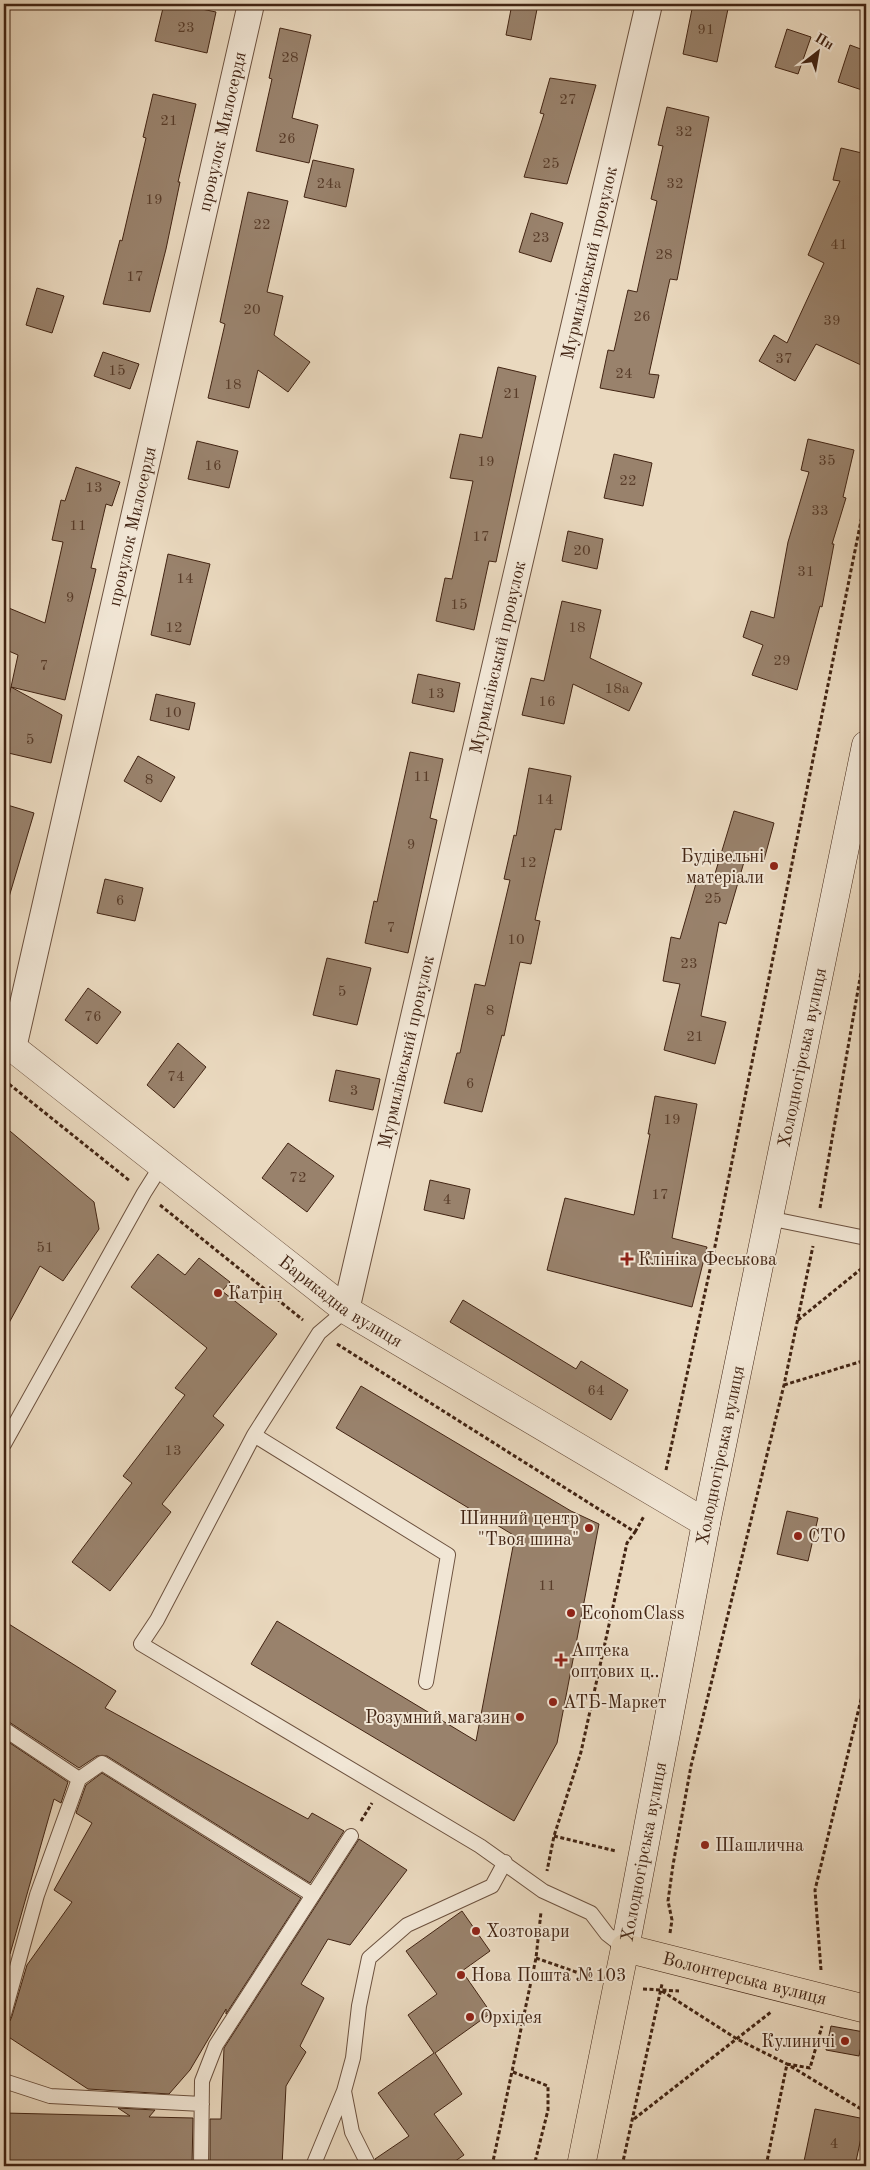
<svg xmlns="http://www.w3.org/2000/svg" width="870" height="2170" viewBox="0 0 870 2170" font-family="'Old Standard TT',serif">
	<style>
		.building { fill: #99826c; stroke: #422413 }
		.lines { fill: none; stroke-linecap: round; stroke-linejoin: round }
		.service-casing { stroke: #6c513e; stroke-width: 16 }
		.minor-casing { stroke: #6c513e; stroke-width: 28 }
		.tertiary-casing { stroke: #6c513e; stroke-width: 29 }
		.secondary-casing { stroke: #422413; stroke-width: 29 }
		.primary-casing { stroke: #422413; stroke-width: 29 }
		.path { stroke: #422413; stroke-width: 3; stroke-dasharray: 4 2.5; stroke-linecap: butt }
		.service { stroke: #f1e6d5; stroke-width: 14 }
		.minor { stroke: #f1e6d5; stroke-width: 26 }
		.tertiary { stroke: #f1e6d5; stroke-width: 28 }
		.secondary { stroke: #f1e6d5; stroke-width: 28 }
		.primary { stroke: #ead9bf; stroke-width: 28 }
		.poi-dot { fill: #8f2418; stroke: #f1e6d5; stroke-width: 2 }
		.labels { text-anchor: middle; stroke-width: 4; stroke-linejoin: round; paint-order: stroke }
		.number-label { font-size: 15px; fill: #583c29 }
		.street-label { font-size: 18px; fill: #422413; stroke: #f1e6d5 }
		.poi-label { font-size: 18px; fill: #422413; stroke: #f1e6d5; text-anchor: start }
	</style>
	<rect width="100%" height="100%" fill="#ead9bf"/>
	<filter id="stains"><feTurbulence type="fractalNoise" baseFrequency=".004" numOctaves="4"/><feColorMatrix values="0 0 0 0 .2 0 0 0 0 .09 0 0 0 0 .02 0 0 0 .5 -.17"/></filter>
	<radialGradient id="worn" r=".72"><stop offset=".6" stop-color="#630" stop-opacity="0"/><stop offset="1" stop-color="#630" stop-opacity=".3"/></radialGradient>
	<path class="building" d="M164 4H178L216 12 207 53 155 41Z
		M512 4H538L531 40 506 35Z
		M693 4H729L717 62 683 54Z
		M280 28 311 35 292 118 318 125 309 163 256 151 272 79 269 78Z
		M787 29 811 37 798 74 775 67Z
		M850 45 866 51V77L862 90 838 82Z
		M550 78 596 85 567 184 524 177 544 114 540 113Z
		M153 94 196 104 178 182H180L166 249 150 312 103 304 120 240 122 241 146 138 143 137Z
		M667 107 709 117 677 280 670 279 649 374 659 375 654 398 600 388 608 350 614 351 628 290 637 292 657 201 651 199 663 146 658 145Z
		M841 148 866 154V353L861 365 816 344 795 381 759 361 774 335 787 343 824 263 808 255 840 181 833 180Z
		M313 160 354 169 346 207 304 197Z
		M248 192 288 201 267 292 283 296 274 335 310 362 288 392 258 370 249 408 208 398 225 324 220 322Z
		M531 213 563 223 551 262 519 252Z
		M37 288 64 296 52 333 26 325Z
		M103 352 139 364 130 389 94 376Z
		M498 367 536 376 496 562 489 561 474 630 436 621 445 578 452 579 473 481 450 478 460 434 482 438Z
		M808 439 854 450 843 497 846 498 832 544H834L822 607 820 606 797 690 752 675 763 645 743 637 751 611 774 618 788 542 809 472 801 470Z
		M197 441 238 451 229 488 188 479Z
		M614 454 652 463 643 506 604 498Z
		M76 467 120 482 112 506 106 504 91 568 96 569 65 700 11 687 62 715 51 763 4 752V719L18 655 4 649V606L45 623 63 542 52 540 61 500 65 501Z
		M568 531 603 539 597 569 562 561Z
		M168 554 210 564 190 645 151 635Z
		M562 601 601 610 590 658 642 683 629 711 573 684 564 724 522 715 531 678 544 681Z
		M418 674 460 683 454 712 412 703Z
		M156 694 195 703 189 730 150 720Z
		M410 752 443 759 430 818 437 820 408 953 365 943 374 901 377 902Z
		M138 756 175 777 161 802 124 781Z
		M529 768 571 776 561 830 555 829 535 920 540 921 531 964 520 962 504 1036 502 1035 482 1112 444 1103 457 1053H460L475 984 485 986 510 880 504 879 514 835 516 836Z
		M4 804 34 813 9 897 4 896Z
		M734 811 774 823 764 860 746 855 726 924 719 922 701 1016 726 1022 715 1064 664 1050 680 984 663 981 671 937 680 939 699 873 714 877Z
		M105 879 143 888 135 921 97 913Z
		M327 958 371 968 357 1025 313 1015Z
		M88 988 121 1012 97 1044 65 1020Z
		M178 1043 206 1067 174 1108 147 1085Z
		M336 1070 380 1079 373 1110 329 1101Z
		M655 1096 697 1104 672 1238 707 1247 692 1307 547 1270 565 1198 634 1215 650 1134H648Z
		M4 1126 94 1202 99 1229 63 1281 40 1266 4 1332Z
		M288 1143 334 1176 307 1212 262 1178Z
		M430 1180 470 1189 464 1219 424 1210Z
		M158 1254 185 1275 199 1258 230 1282 222 1291 277 1334 213 1416 224 1425 162 1504 171 1512 110 1591 72 1562 132 1483 123 1476 185 1395 175 1388 207 1348 131 1287Z
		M463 1300 576 1369 581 1361 628 1390 611 1420 450 1322Z
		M361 1386 571 1511 599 1524 557 1743 514 1821 251 1664 277 1621 476 1741 515 1536 336 1428Z
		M787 1511 818 1518 808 1561 777 1554Z
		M4 1621 116 1691 105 1708 308 1819 312 1813 344 1831 310 1883 107 1756H97L79 1768 9 1722 4 1720Z
		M4 1739 68 1782 61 1803 54 1799 10 1954 4 1953Z
		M102 1773 301 1898 226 2014V2009L190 2070 169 2094 88 2089 4 2034V2023L10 2021 12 2016 27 1965 72 1902 54 1890 92 1823 76 1813 86 1785Z
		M359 1839 407 1870 350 1945 328 1939 301 1984 324 1998 300 2046 306 2052 286 2086 282 2166H210V2119H221L224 2048Z
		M462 1911 490 1951 462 1971 491 2013 435 2053 462 2094 434 2114 464 2155 448 2166H378L375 2159 409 2136 378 2093 434 2053 408 2015 437 1994 406 1951Z
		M831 2026 864 2032 859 2056 826 2050Z
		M118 2108 155 2110 149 2117 193 2118 192 2166H4V2113L130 2116Z
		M815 2109 865 2119 855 2166H803Z"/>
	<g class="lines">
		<g class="service-casing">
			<path id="service" d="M768 1218 866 1238
				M346 1310 319 1333 254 1435 157 1620 141 1644 480 1846 543 1891 591 1913 607 1934 625 1948
				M254 1435 448 1555 426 1682
				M4 1444 144 1193 161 1166
				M4 1729 79 1779 37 1895 4 2014
				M79 1779 102 1763 313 1895
				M4 2081 50 2096 202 2104
				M201 2166 202 2081 216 2045 351 1836
				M313 2166 344 2091
				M369 2166 352 2132 344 2091 353 2058 359 2006 369 1958 407 1925 492 1886 505 1862"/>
		</g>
		<g class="minor-casing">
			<g id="minor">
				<path id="s1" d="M13 1048 251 4"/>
				<path id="s2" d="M346 1310 649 4"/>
			</g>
		</g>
		<g class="tertiary-casing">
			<g id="tertiary">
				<path id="s3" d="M4 1041 346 1310 706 1523"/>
			</g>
		</g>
		<g class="secondary-casing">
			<g id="secondary">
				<path id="s4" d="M625 1948 706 1523 866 745"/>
			</g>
		</g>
		<g class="primary-casing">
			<g id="primary">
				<path id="s5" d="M581 2166 625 1948 866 2009"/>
			</g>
		</g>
		<path class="path" d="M4 1080 130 1181
			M160 1205 303 1320
			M820 1208 866 944
			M798 1320 866 1265
			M337 1344 635 1532 627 1543 581 1752 554 1836 547 1871
			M784 1385 866 1360
			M666 1470 713 1256 866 496
			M635 1532 644 1516
			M361 1821 372 1803
			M554 1836 616 1851
			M670 1933 672 1920 668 1901 673 1865 691 1766 784 1385 813 1246
			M536 1958 593 1978
			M821 1970 815 1890 866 1679
			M643 1989 679 1991
			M662 1991 737 2039 787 2064 866 2112
			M513 2072 548 2086V2110L534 2166
			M634 2119 771 2012
			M492 2166 536 1958 541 1912
			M622 2166 662 1984
			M766 2166 787 2064 810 2068 822 2026"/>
		<use href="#service" class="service"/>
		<use href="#minor" class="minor"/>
		<use href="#tertiary" class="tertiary"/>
		<use href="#secondary" class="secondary"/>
		<use href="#primary" class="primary"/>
	</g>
	<g class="poi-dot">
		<circle cx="774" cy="866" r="5"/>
		<path d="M624.5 1251.5h5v5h5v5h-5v5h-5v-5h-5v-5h5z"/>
		<circle cx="218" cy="1293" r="5"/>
		<circle cx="589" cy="1528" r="5"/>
		<circle cx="798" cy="1536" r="5"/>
		<circle cx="571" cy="1613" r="5"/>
		<path d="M558.5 1652.5h5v5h5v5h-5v5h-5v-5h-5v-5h5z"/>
		<circle cx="553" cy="1702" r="5"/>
		<circle cx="520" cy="1717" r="5"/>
		<circle cx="705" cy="1845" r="5"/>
		<circle cx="476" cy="1931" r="5"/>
		<circle cx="461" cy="1975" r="5"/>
		<circle cx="470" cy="2017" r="5"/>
		<circle cx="845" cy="2041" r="5"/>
	</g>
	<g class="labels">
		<g class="number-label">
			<text x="186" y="32">23</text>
			<text x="706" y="34">91</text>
			<text x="290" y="62">28</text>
			<text x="568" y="104">27</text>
			<text x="169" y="125">21</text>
			<text x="684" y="136">32</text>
			<text x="287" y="143">26</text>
			<text x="551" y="168">25</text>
			<text x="329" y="188">24а</text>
			<text x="675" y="188">32</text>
			<text x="154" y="204">19</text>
			<text x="262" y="229">22</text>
			<text x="541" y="242">23</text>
			<text x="839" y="249">41</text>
			<text x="664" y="259">28</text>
			<text x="135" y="281">17</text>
			<text x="252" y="314">20</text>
			<text x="642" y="321">26</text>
			<text x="832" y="325">39</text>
			<text x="784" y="363">37</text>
			<text x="117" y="375">15</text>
			<text x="624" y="378">24</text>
			<text x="233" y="389">18</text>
			<text x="512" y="398">21</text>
			<text x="827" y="465">35</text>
			<text x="486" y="466">19</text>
			<text x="213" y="470">16</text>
			<text x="628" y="485">22</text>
			<text x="94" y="492">13</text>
			<text x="820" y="515">33</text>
			<text x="78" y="530">11</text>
			<text x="481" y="541">17</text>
			<text x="582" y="555">20</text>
			<text x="806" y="576">31</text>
			<text x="185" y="583">14</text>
			<text x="70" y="602">9</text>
			<text x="459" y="609">15</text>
			<text x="174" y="632">12</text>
			<text x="577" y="632">18</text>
			<text x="782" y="665">29</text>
			<text x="44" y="670">7</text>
			<text x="617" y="693">18а</text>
			<text x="436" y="698">13</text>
			<text x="547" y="706">16</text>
			<text x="173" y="717">10</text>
			<text x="30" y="744">5</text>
			<text x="422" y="781">11</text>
			<text x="149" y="784">8</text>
			<text x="545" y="804">14</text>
			<text x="411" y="849">9</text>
			<text x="528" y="867">12</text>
			<text x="713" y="903">25</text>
			<text x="120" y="905">6</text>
			<text x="391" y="932">7</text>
			<text x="516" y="944">10</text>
			<text x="689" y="968">23</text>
			<text x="342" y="996">5</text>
			<text x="490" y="1015">8</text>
			<text x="93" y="1021">76</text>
			<text x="695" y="1041">21</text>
			<text x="176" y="1081">74</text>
			<text x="470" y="1088">6</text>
			<text x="354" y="1095">3</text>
			<text x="672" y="1124">19</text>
			<text x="298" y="1182">72</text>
			<text x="660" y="1199">17</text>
			<text x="447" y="1204">4</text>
			<text x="45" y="1252">51</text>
			<text x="596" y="1395">64</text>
			<text x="173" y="1455">13</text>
			<text x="547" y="1590">11</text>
			<text x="834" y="2148">4</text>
		</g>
		<g class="street-label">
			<text dy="6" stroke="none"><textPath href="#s1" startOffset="940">провулок Милосердя</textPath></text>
			<text dy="6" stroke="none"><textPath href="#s2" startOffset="1075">Мурмилівський провулок</textPath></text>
			<text dy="6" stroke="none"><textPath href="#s1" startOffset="535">провулок Милосердя</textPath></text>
			<text dy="6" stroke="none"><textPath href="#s2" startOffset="670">Мурмилівський провулок</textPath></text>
			<text dy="6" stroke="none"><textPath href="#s2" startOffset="265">Мурмилівський провулок</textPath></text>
			<text dy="6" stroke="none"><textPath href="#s4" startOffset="908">Холодногірська вулиця</textPath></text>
			<text dy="6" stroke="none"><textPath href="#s3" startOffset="426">Барикадна вулиця</textPath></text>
			<text dy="6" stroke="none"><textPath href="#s4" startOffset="502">Холодногірська вулиця</textPath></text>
			<text dy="6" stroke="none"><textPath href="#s4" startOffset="98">Холодногірська вулиця</textPath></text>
			<text dy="6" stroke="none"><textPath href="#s5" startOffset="346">Волонтерська вулиця</textPath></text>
		</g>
		<g class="poi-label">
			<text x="764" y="862" text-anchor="end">Будівельні<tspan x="764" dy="21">матеріали</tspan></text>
			<text x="638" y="1265">Клініка Феськова</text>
			<text x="228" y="1299">Катрін</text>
			<text x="579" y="1524" text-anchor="end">Шинний центр<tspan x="579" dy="21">"Твоя шина"</tspan></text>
			<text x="808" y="1542">СТО</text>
			<text x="581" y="1619">EconomClass</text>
			<text x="571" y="1656">Аптека<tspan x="571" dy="21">оптових ц‥</tspan></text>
			<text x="563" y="1708">АТБ-Маркет</text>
			<text x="510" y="1723" text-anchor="end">Розумний магазин</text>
			<text x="715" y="1851">Шашлична</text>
			<text x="486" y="1937">Хозтовари</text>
			<text x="471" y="1981">Нова Пошта №103</text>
			<text x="480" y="2023">Орхідея</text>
			<text x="835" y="2047" text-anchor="end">Кулиничі</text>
		</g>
	</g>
	<rect width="870" height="2170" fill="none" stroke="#ead9bf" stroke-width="20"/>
	<rect x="5" y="5" width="860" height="2160" fill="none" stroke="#422413" stroke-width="2.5"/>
	<rect x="10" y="10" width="850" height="2150" fill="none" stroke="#422413"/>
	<g transform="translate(818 52) rotate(31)" stroke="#f1e6d5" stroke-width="4" paint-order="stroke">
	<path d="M0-4L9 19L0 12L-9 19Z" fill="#422413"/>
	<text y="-8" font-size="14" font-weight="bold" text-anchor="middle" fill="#422413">Пн</text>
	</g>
	<rect width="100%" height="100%" filter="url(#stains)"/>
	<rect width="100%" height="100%" fill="url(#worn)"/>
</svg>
